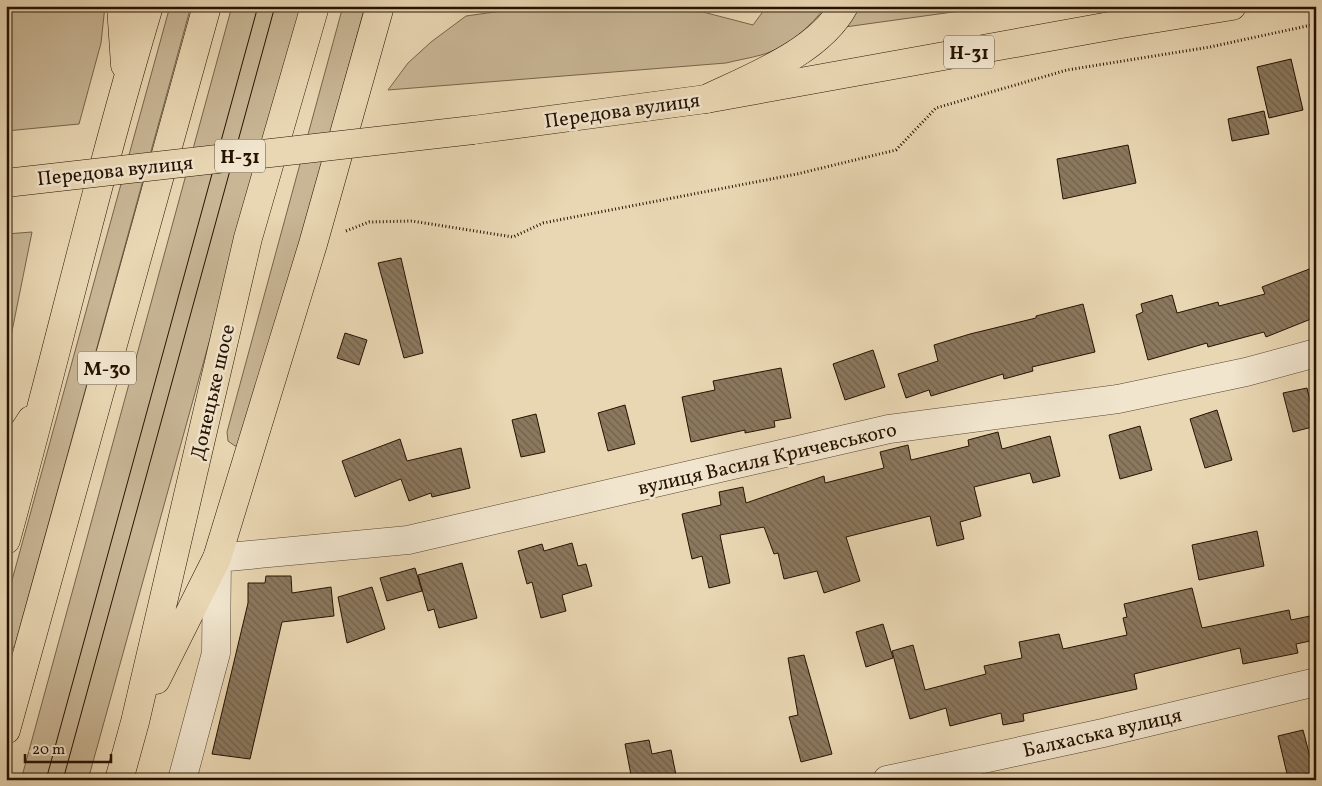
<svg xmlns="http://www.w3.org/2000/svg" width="1322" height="786" viewBox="0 0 1322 786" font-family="Vollkorn,serif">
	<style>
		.green { fill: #c8b695; stroke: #76644b }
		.building { fill: url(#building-back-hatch); stroke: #251201 }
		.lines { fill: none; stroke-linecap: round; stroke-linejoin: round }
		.minor-casing { stroke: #56432e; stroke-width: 29 }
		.primary-casing { stroke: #251201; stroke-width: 29 }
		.trunk-casing { stroke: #251201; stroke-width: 29 }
		.path { stroke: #251201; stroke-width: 3; stroke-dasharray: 1 2.5; stroke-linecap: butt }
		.minor { stroke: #f1e5ce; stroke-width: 28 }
		.primary { stroke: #e9d7b3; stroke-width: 28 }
		.trunk { stroke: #e9d7b3; stroke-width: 28 }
		.tram { stroke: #251201; stroke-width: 1 }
		.primary-bridge-casing { stroke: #251201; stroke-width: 29; stroke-linecap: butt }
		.primary-bridge { stroke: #e9d7b3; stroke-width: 28 }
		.labels { text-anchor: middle; stroke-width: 5; stroke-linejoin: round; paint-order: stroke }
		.shield { fill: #f1e5ce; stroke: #62513e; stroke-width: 1 }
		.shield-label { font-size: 19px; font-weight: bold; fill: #251201 }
		.street-label { font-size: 20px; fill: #251201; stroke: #f1e5ce }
	</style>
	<defs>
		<pattern id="building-back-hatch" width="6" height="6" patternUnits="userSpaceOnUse" patternTransform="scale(1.25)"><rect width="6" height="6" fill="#8b785e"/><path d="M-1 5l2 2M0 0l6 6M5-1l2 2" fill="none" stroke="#71614b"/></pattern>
	</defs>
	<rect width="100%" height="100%" fill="#e9d7b3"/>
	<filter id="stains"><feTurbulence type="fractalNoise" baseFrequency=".004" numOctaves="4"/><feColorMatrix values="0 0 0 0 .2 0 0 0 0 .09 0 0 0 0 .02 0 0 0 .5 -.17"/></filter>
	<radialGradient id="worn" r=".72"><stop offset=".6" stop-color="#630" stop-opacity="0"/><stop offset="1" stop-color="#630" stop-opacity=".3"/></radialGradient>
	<path class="green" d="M6 6H105L101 43 79 124 6 131Z
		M170 6H191L15 645 11 651 6 653V602Z
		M232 6H302L88 780H21Z
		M343 6H365L248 438 239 446H235L228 441 227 432Z
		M537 6 703 12 753 25 767 6H826C810 27 787 48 761 55 750 58 738 60 726 63L388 90 408 63 431 42 466 16Z
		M858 6H996L845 27Z
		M32 232 6 361V234Z"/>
	<path class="building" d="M1291 59 1303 110 1269 118 1257 67Z
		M1264 111 1269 134 1232 141 1228 119Z
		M1128 145 1136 183 1063 199 1057 159Z
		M401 258 423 353 404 358 378 263Z
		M1312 268 1316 281V317L1266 337 1264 332 1208 347 1207 343 1148 360 1136 315 1143 312 1141 304 1172 295 1177 313 1218 302 1219 306 1265 294 1262 287Z
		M1083 304 1095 352 1032 367 1033 371 1004 379 1003 374 931 396 929 390 906 398 898 374 938 361 934 345 970 334 1036 318V316Z
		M345 333 367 340 359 365 337 358Z
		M873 350 885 387 845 400 833 364Z
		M781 368 791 418 774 421 775 427 745 433V430L691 442 682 397 715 390 713 381Z
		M1307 388 1316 426 1293 432 1283 393Z
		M625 405 635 444 608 451 598 413Z
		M1217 410 1232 460 1205 468 1190 419Z
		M536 414 545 452 521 457 512 420Z
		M1140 426 1152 470 1120 479 1109 435Z
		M998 432 1002 449 1050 436 1060 476 1033 483 1030 473 974 487 981 516 960 522 964 539 937 546 930 516 846 537 860 581 824 593 817 571 784 579 778 553 774 554 764 527 720 535 730 583 709 588 702 556 692 559 682 514 721 505 719 492 743 487 746 503 824 476 825 483 884 468 880 452 908 445 911 460 969 446 968 440Z
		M400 439 407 461 461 448 470 488 432 497 431 493 409 501 401 479 355 497 342 461Z
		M1257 531 1264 566 1199 580 1192 545Z
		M572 543 578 566 586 564 592 586 562 595 566 611 541 618 532 582 527 584 518 551 542 544 544 551Z
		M462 563 477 618 439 628 434 609 428 611 418 575Z
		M415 568 422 591 387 601 380 578Z
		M266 576H291L292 593 331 587 334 616 282 622 250 759 212 754 248 603V583H265Z
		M372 587 385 629 347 643 338 597Z
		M1192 588 1202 628 1289 610 1291 620 1310 616 1315 640 1296 644 1298 653 1243 664 1240 648 1134 674 1137 689 1023 714 1024 721 1003 725 1001 713 950 726 946 708 910 719 892 651 913 645 925 690 986 674 984 666 1022 658 1019 642 1059 634 1063 649 1127 635 1123 618 1127 617 1124 604Z
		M883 624 893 658 866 667 856 632Z
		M804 655 832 754 801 762 789 717 798 715 788 658Z
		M1303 730 1314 772 1288 778 1278 736Z
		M649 740 652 754 671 750 677 780H632L625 744Z"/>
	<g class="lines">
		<g class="minor-casing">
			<path id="minor" d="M182 780 216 653 217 558 408 540 889 429 1118 399 1246 372 1316 353
				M887 780 1103 733 1316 682"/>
		</g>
		<g class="primary-casing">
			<path id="primary" d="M473 130 706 99 1121 24 1232 6"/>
		</g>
		<g class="trunk-casing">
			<path id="trunk" d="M121 6 125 65
				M706 99C752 77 819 52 844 6
				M6 459 31 420
				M6 540C55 362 96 183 149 6
				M156 680 217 558 313 244 380 6
				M6 730 207 6
				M119 780 135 722 248 238 315 6"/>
		</g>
		<path class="path" d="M346 231 369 222 412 221 513 237 543 223 797 174 896 150 936 108 1067 70 1210 47 1316 24"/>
		<use href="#minor" class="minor"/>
		<use href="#primary" class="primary"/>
		<use href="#trunk" class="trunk"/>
		<path class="tram" d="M46 780 258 6
			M63 780 275 6"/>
		<g class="primary-bridge-casing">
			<path id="primary-bridge" d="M6 183 473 130"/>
		</g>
		<use href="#primary-bridge" class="primary-bridge"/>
	</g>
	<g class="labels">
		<g class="shield">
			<rect x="944" y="35.5" width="50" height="33" rx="4"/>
			<rect x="215" y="139.5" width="50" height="33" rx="4"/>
			<rect x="78" y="351.5" width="58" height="33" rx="4"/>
		</g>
		<g class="shield-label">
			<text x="969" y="59">Н-31</text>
			<text x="240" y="163">Н-31</text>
			<text x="107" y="375">М-30</text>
		</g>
		<g class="street-label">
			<text transform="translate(622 110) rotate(-8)" y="7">Передова вулиця</text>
			<text transform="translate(115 170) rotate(-6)" y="7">Передова вулиця</text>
			<text transform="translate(212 392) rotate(-77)" y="7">Донецьке шосе</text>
			<text transform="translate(767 458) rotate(-13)" y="7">вулиця Василя Кричевського</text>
			<text transform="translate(1102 732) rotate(-13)" y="7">Балхаська вулиця</text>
		</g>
	</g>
	<rect width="1322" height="786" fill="none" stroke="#e9d7b3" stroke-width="25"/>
	<rect x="8" y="8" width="1307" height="771" fill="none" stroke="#251201" stroke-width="2.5"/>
	<rect x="12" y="12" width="1297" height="761" fill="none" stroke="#251201"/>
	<path d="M25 754v8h86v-8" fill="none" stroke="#251201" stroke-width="2.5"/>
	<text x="32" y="754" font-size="15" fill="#251201" stroke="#f1e5ce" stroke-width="4" paint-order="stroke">20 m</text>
	<rect width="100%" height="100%" filter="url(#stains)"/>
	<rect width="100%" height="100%" fill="url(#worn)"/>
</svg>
